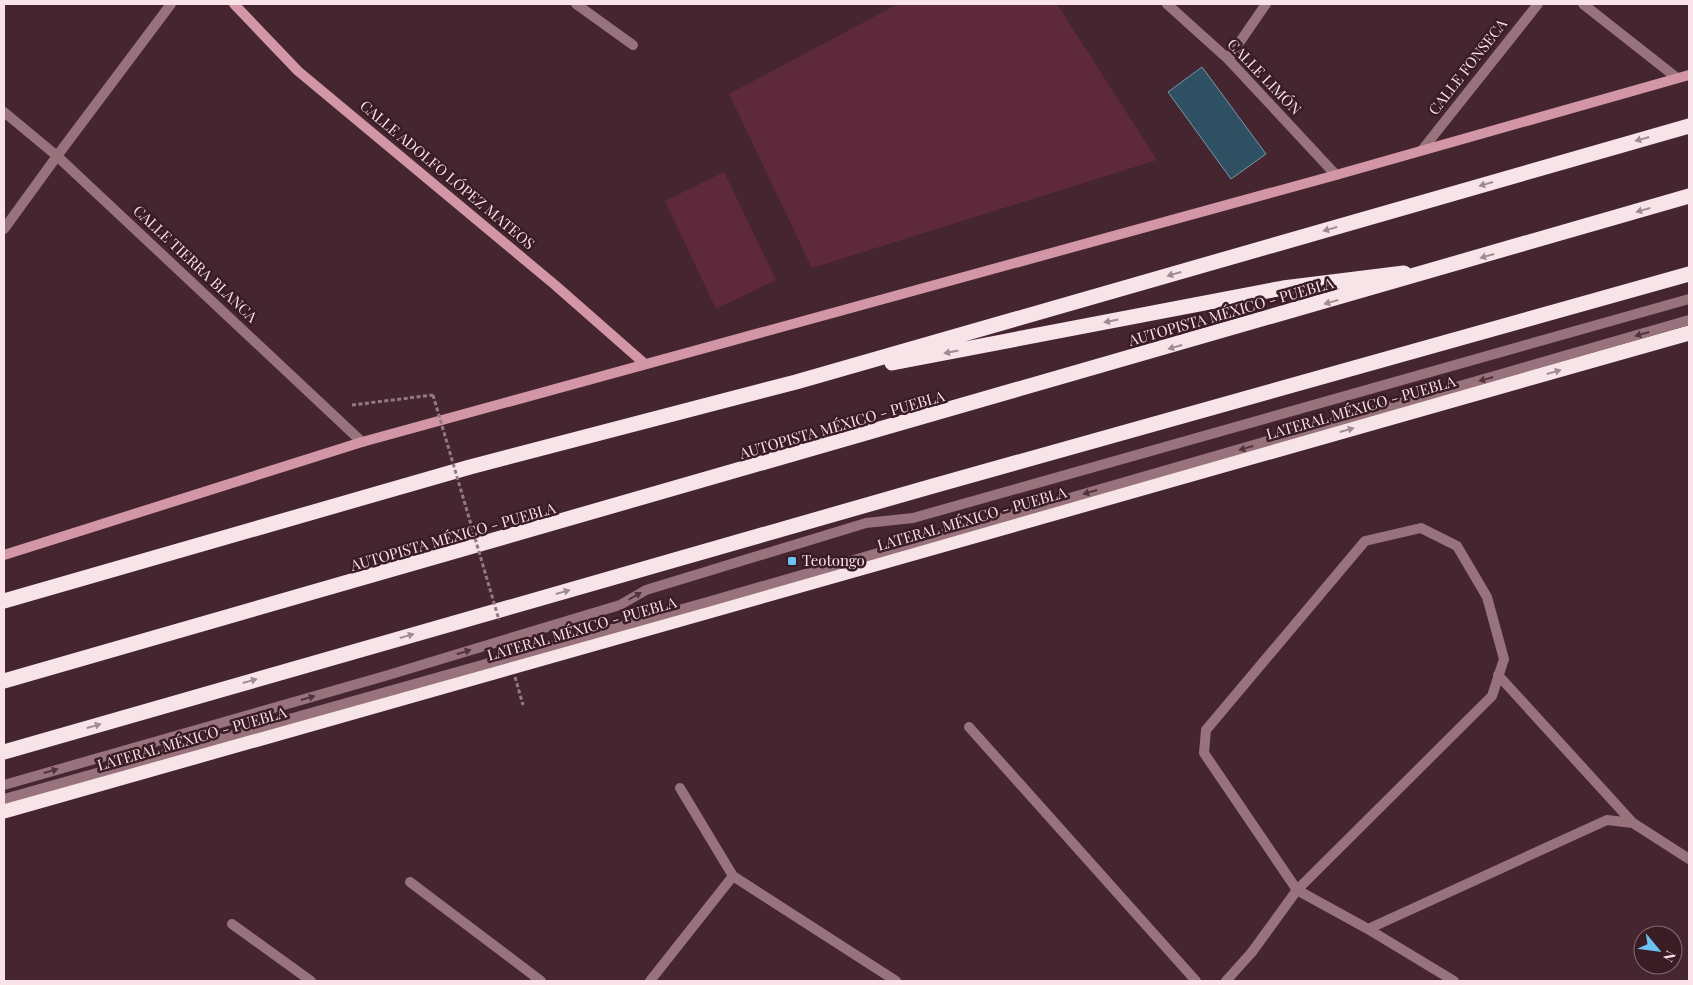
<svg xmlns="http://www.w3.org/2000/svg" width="1693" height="985" viewBox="0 0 1693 985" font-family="'Playfair Display',serif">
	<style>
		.green { fill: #5e2a3b }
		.building { fill: #2f5062; stroke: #7498ac }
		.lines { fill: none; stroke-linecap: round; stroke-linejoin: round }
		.path { stroke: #957981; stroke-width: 3; stroke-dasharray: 4 2.5; stroke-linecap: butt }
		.lane { stroke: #98727c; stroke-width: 10 }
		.street { stroke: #98727c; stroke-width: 10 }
		.secondary { stroke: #d296a6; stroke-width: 10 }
		.highway { stroke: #f7e4e9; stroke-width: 15 }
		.path-bridge { stroke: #957981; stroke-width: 3; stroke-dasharray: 4 2.5; stroke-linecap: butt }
		.lane-bridge { stroke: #98727c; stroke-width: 10 }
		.oneway { fill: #a28a91 }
		.oneway2 { fill: #52323b }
		.poi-dot { fill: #6cc3f2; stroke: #3a1c25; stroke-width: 2 }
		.labels { text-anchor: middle; stroke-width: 5; stroke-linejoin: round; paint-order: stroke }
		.street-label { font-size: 15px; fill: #f9e3e8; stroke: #3a1c25 }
		.poi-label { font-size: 15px; fill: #f9e3e8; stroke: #3a1c25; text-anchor: start }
	</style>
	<rect width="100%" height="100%" fill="#45252f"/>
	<path class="green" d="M898 4H1057L1157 160 812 268 729 94Z
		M724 172 776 280 716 309 665 201Z"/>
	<path class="building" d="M1202 67 1266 154 1231 179 1168 92Z"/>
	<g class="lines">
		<path class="path" d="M352 405 433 395"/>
		<path class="lane" d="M1421 528 1457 546 1487 597 1504 659 1492 696 1297 890 1204 753 1206 730 1365 541Z
			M1498 675 1633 823
			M680 788 733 876 896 981
			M1368 929 1607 820 1633 823 1689 859
			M1252 952 1297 890 1368 929 1454 981
			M650 981 733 876"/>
		<path class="street" d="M576 4 633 45
			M1167 4 1228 59 1336 175
			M1583 4 1677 78
			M1228 59 1266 4
			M4 112 57 156 362 442
			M1422 150 1538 4
			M4 229 57 156 171 4
			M969 727 1196 981
			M410 882 541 981
			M232 924 311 981
			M1226 981 1252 952"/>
		<path class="secondary" d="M234 4 298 71 555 285 645 364
			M4 555 362 442 1336 175 1689 75"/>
		<path class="highway" d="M892 363 1283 288 1404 273
			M4 601 470 467 796 382 1689 126
			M4 681C567 523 1129 362 1689 196
			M4 752 933 486 1689 274
			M4 811 1689 333"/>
		<path class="path-bridge" d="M433 395 499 620
			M515 677 523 705"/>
		<path class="lane-bridge" d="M4 785 385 676 620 605 646 590 866 523 913 518 1689 299
			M4 799 711 601 1689 320"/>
	</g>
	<defs><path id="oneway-solid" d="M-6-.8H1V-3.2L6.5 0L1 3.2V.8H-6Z" transform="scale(1.25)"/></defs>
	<g class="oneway">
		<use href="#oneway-solid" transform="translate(1642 139) rotate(164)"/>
		<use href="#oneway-solid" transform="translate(1486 184) rotate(164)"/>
		<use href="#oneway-solid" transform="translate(1643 210) rotate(164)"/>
		<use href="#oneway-solid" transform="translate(1330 229) rotate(164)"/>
		<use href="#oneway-solid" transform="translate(1487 256) rotate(164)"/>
		<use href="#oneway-solid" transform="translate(1174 274) rotate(164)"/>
		<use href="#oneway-solid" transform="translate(1331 302) rotate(164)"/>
		<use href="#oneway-solid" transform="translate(1111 321) rotate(169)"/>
		<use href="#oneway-solid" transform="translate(1175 347) rotate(164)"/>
		<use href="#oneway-solid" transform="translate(951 352) rotate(169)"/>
		<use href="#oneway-solid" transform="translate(1554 372) rotate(-16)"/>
		<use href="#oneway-solid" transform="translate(1347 430) rotate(-16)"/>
		<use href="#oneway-solid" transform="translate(563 592) rotate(-16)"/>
		<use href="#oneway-solid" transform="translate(407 636) rotate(-16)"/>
		<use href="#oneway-solid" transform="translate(250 681) rotate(-16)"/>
		<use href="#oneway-solid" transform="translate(94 726) rotate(-16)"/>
	</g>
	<g class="oneway2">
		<use href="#oneway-solid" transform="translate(1642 334) rotate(164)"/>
		<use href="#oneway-solid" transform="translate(1486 379) rotate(164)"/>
		<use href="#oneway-solid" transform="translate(1246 448) rotate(164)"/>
		<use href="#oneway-solid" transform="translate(1090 492) rotate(164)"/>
		<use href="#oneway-solid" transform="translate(635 596) rotate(-30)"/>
		<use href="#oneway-solid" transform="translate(464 652) rotate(-17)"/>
		<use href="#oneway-solid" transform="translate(308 698) rotate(-16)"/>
		<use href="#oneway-solid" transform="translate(51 771) rotate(-16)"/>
	</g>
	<rect class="poi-dot" x="787" y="556" width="10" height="10" rx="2.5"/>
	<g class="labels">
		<g class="street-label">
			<text transform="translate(1468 67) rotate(-52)" y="5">CALLE FONSECA</text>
			<text transform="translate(1264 77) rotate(46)" y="5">CALLE LIMÓN</text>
			<text transform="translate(447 175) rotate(40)" y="5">CALLE ADOLFO LÓPEZ MATEOS</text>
			<text transform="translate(195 264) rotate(43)" y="5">CALLE TIERRA BLANCA</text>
			<text transform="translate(1231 312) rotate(-16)" y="5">AUTOPISTA MÉXICO - PUEBLA</text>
			<text transform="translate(1361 408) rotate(-16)" y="5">LATERAL MÉXICO - PUEBLA</text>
			<text transform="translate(842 425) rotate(-16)" y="5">AUTOPISTA MÉXICO - PUEBLA</text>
			<text transform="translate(972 519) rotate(-16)" y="5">LATERAL MÉXICO - PUEBLA</text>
			<text transform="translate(453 537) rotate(-16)" y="5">AUTOPISTA MÉXICO - PUEBLA</text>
			<text transform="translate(582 629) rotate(-16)" y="5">LATERAL MÉXICO - PUEBLA</text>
			<text transform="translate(192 739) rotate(-16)" y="5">LATERAL MÉXICO - PUEBLA</text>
		</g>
		<g class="poi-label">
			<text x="802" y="566">Teotongo</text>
		</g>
	</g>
	<rect width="1693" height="985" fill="none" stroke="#f9e3e8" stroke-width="10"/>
	<g transform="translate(1658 950) rotate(119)"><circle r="24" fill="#3a1c25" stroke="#866c73"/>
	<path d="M0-4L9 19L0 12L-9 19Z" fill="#6cc3f2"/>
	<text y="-8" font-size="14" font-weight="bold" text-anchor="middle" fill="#f9e3e8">N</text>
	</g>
</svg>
